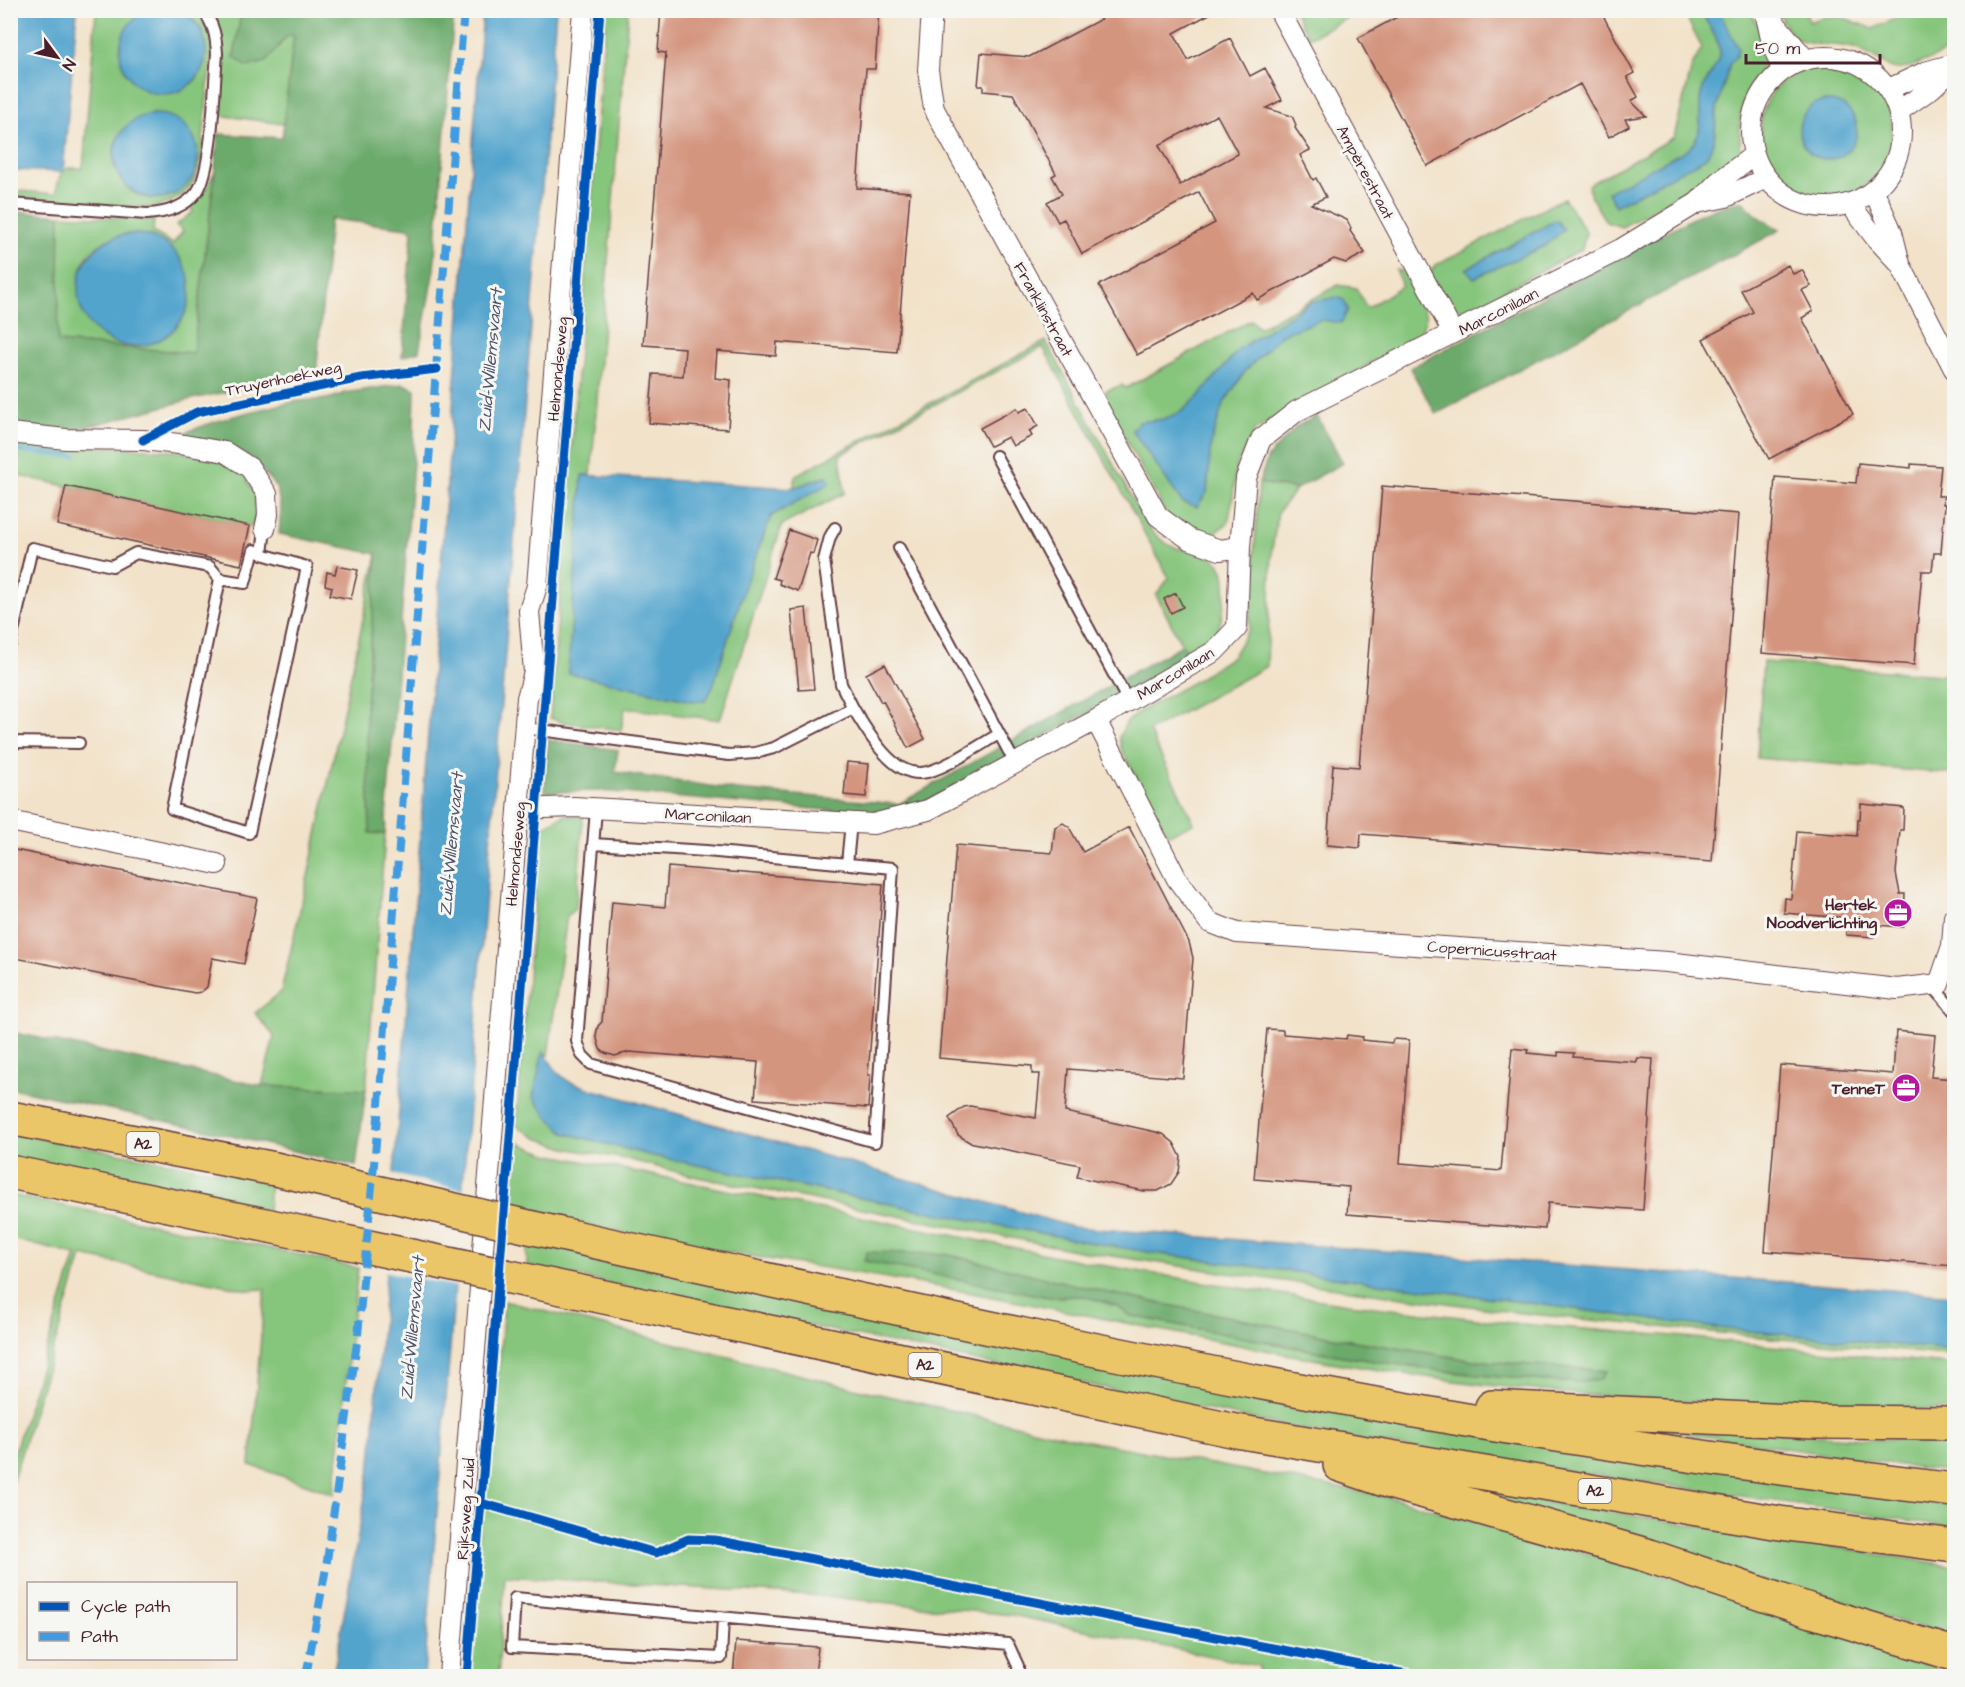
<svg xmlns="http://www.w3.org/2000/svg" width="1965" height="1687" viewBox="0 0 1965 1687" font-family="'Architects Daughter',sans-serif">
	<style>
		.green { fill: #86c57c; stroke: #687254; stroke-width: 1.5; fill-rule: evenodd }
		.forest { fill: #6caa6c; stroke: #5b644c; stroke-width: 1.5 }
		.water { fill: #53a4cd; stroke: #4e627c; stroke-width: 1.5 }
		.pier { fill: #f2e2c9 }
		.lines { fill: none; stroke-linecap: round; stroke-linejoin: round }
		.stream { stroke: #53a4cd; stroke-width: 5 }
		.building { fill: #d4957f; fill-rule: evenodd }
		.service-casing { stroke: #633c43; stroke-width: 14 }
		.minor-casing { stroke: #633c43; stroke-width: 22 }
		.motorway-casing { stroke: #633c43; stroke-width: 36 }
		.service { stroke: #fff; stroke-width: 10 }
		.minor { stroke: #fff; stroke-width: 20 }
		.motorway { stroke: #ebc669; stroke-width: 33 }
		.motorway-bridge-casing { stroke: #633c43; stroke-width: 36; stroke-linecap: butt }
		.motorway-bridge { stroke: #ebc669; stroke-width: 33 }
		.quiet { stroke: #409be1; stroke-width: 8; stroke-dasharray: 15 8; stroke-linecap: butt }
		.cycleway-casing { stroke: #f6f6f2; stroke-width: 13 }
		.cycleway { stroke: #0057b8; stroke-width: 9 }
		.labels { text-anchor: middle; stroke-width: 6; stroke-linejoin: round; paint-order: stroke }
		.shield { fill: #f6f6f2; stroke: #7e6067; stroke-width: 1.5 }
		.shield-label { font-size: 15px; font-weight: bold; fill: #4a1f2b }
		.street-label { font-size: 16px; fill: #4a1f2b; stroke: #f6f6f2 }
		.poi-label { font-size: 16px; font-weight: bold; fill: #4a1f2b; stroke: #f6f6f2; text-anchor: end }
		.water-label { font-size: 18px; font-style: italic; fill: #4e546c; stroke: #f6f6f2 }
	</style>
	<rect width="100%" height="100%" fill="#f6f6f2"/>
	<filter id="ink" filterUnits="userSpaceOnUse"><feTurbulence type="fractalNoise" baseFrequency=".0167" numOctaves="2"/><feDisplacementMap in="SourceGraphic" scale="12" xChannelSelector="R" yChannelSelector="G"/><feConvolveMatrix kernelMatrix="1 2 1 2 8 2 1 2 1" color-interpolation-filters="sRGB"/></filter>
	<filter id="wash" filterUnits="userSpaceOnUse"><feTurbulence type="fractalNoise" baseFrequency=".008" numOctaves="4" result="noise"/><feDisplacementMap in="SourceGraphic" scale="24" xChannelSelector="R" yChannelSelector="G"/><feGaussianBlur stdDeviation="1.35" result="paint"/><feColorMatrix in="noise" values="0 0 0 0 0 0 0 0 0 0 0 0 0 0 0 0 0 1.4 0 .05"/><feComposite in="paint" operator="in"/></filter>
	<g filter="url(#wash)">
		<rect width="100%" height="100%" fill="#f2e2c9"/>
		<path class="green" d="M96 11H147L141 13 143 89C154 93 160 92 171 90 175 89 181 89 185 87 205 79 209 51 203 33 199 23 188 14 179 11H198L211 35 212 46 201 161C194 191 178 203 149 208L11 198 10 190 56 194C58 182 58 175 68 168H83ZM152 114 165 115 181 122 198 161C193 178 184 192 166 197 114 210 86 130 152 114Z
			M211 11H245L240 19 277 46 287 36 294 34 284 124 219 115C220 83 229 38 211 11Z
			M606 11H628L591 475H583L568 673 692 701H705L712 689 746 582 771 516 830 483 826 476 793 488 796 475 1046 341 1146 524C1153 533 1160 541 1171 546 1182 551 1195 550 1207 555 1228 562 1226 585 1224 603 1222 616 1220 632 1211 642 1206 648 1197 652 1191 656L1182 645 1156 595 1169 578 1043 347 840 455 845 493 782 525 720 720 625 708 621 730 562 722 550 718Z
			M1294 11H1360L1309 38Z
			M1683 11H1700C1706 20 1718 38 1719 48 1722 64 1707 77 1702 91 1695 112 1708 126 1690 148L1609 192 1615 206 1714 141 1717 108 1730 63 1736 57 1738 48 1719 11H1749C1755 21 1769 41 1769 52 1769 64 1759 70 1754 80 1739 105 1738 124 1741 152L1691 188 1622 227 1606 222 1591 197 1588 185 1674 137 1692 66 1702 48Z
			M1778 11H1804L1810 22C1831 10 1852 21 1873 29L1911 11H1954V48C1942 53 1910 70 1899 69 1885 69 1870 52 1854 48 1836 43 1809 47 1794 38 1787 33 1782 18 1778 11Z
			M1833 65C1840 67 1849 68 1855 72 1933 111 1875 227 1800 192 1788 186 1776 178 1770 165 1749 125 1765 79 1811 67 1818 65 1826 66 1833 65Z
			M215 171 194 353 57 342 60 215 154 220 153 232 173 244 183 231 176 225 193 212 189 205 203 194ZM125 234C136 234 153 233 161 242 170 251 183 280 190 292 185 344 128 363 92 327 90 315 80 276 82 267 87 249 108 238 125 234Z
			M1564 198 1586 232 1582 249 1462 313 1446 306 1429 273 1436 265ZM1564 229 1544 246 1474 278Z
			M1396 270 1403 271 1426 316 1422 331 1404 344 1255 430 1236 466 1233 497 1228 523 1214 533 1201 534 1170 521 1102 396 1106 391 1122 385 1126 388 1251 320 1259 328 1338 285 1356 288 1367 308 1402 286ZM1311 302 1322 319 1282 334 1246 370 1223 404 1211 442 1207 492 1140 422 1164 419 1181 412 1198 397 1240 348Z
			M10 441 178 451 223 461 245 476 255 496 256 513 253 527 11 474Z
			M1259 483 1296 489 1278 512 1272 550 1267 666 1149 731 1194 823 1168 835 1121 749 1119 737 1126 723 1137 713 1195 681 1233 656 1249 629Z
			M377 554 366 705 371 833 385 834 366 1090 262 1086 274 1036 255 1013 281 992 308 876Z
			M1763 662 1954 676V774L1757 758Z
			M565 815 583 817 576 908 567 916 548 1056 544 1052 565 1133 649 1155 815 1189 941 1214 1161 1254 1717 1328 1954 1350V1356L1521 1313 1262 1278 1079 1251 697 1177 626 1159 565 1148 537 1138 516 1125 540 828Z
			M10 1133 270 1181 268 1211 11 1161Z
			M516 1142 547 1154 1101 1265 1233 1287 1348 1304 1520 1324 1674 1336 1954 1365V1410C1808 1406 1661 1404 1515 1388 1315 1367 1120 1319 922 1284 833 1268 743 1257 655 1239 607 1230 559 1219 511 1208ZM945 1254 1122 1296 1354 1341 1471 1360 1606 1371 1600 1380C1564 1385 1528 1379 1491 1376 1370 1365 1250 1338 1131 1316L1117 1306 1084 1296 1049 1297 864 1260Z
			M11 1195 269 1248 358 1268 334 1494 250 1465 265 1289 248 1290 82 1256 11 1486V1463L76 1255 11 1239Z
			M527 1241 1954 1506V1527L1342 1438 527 1266Z
			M504 1301 849 1387 1077 1439 1394 1498 1804 1616 1924 1664 1954 1675V1676H1259V1666L1012 1615 809 1595 505 1576 498 1676H468L481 1503 500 1355Z
			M1574 1417 1862 1439 1954 1440V1473Z
			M1425 1483 1954 1566V1636L1939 1633Z"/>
		<path class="forest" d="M245 11H454L434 269 419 351 402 357 412 232 408 228 330 219 316 376 270 383 192 399 68 432 11 425V211L60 215 58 342 193 353 215 171 218 134 282 138 294 35 287 36 266 62 247 67 234 57 240 19Z
			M1741 200 1756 215 1780 230 1436 414 1410 368 1702 213Z
			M403 384 415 389 413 462 385 834 370 833 366 705 377 554 279 534 281 509 277 489 255 460 227 445 180 435C217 419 254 410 293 402 310 399 329 402 344 393Z
			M1317 416 1343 463 1296 489 1259 483 1268 457 1297 426Z
			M1182 645 1191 656 931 799 887 815 600 791 544 792 548 740 618 750 615 772 737 790 899 804Z
			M11 1032 262 1086 366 1090 356 1166 211 1131 11 1088Z
			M867 1252 945 1254 1122 1296 1354 1341 1471 1360 1606 1371 1600 1380C1564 1385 1528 1379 1491 1376 1370 1365 1250 1338 1131 1316L1117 1306 1084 1296 1049 1297 864 1261Z"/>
		<path class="water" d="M120 51a43 43 0 1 1 86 0a43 43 0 1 1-86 0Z
			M11 10 77 11 63 172 11 170Z
			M483 11H556L424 1676H333L371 1463 410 970Z
			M1700 11H1719L1738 48 1736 57 1730 63 1717 108 1714 141 1706 158 1615 206 1608 192 1690 148C1708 126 1695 112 1702 91 1706 77 1722 64 1719 48 1718 38 1706 20 1700 11Z
			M1799 130a29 29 0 1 1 58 0a29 29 0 1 1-58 0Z
			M114 156a42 42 0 1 1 84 0a42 42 0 1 1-84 0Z
			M1556 220 1564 230 1544 246 1474 278 1466 269Z
			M78 290a56 56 0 1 1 112 0a56 56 0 1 1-112 0Z
			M1337 297 1344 300 1348 310 1341 323 1321 320 1282 334 1246 370 1223 404 1211 442 1207 492 1197 507 1182 502 1132 430 1140 422 1164 419 1181 412 1198 397 1240 348 1311 302Z
			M582 475 793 488 827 476 830 483 771 516 746 582 712 689 705 701H692L568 673Z
			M543 1051 557 1072 568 1081 591 1089 1073 1227 1954 1295V1350L1717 1328 1161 1254 1087 1242 941 1214 649 1155 565 1133 547 1116 533 1097Z"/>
		<path class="pier" d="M391 1174 467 1191 459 1287 383 1271Z"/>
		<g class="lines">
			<path class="stream" d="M10 450 75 456"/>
		</g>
		<g id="blocks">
			<path class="building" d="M661 10H879L875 69H866L857 188 910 192 897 352 777 342 776 356 717 351 715 378 731 380 728 429 649 423 653 374 683 376 685 348 643 345 666 53 658 52Z
				M1105 10H1217L1174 33 1188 60 1230 38 1250 76 1265 68 1282 100 1266 108 1292 116 1296 125 1295 128 1310 150 1300 155 1313 180 1316 178 1326 197 1311 204 1347 220 1351 228 1350 231 1365 253 1346 263 1334 259 1257 300 1253 293 1137 355 1099 285 1215 223 1199 192 1082 254 1064 219 1058 222 1047 202 1062 194 1052 176 1056 174 1013 94 983 91V86H978L981 53 1029 57 1107 16ZM1217 115 1238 154 1180 185 1159 145Z
				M1410 10H1600L1634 73 1627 77 1638 97 1631 101 1646 116 1625 119 1629 126 1609 137 1580 84 1427 166 1358 38Z
				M1788 265 1793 274 1802 270 1811 286 1802 290 1813 311 1802 318 1853 414 1769 459 1703 339 1753 312 1741 290Z
				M1017 408 1019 412 1028 408 1038 426 1029 431 1032 436 1013 446 1008 437 990 446 980 428Z
				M1858 463 1911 468V464L1941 466 1938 496H1944L1943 504H1945L1941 553H1934L1932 571H1922L1914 665 1762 653 1775 477 1856 483Z
				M66 486 250 526 241 565 57 525Z
				M1382 486 1739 514 1712 862 1361 834 1360 848 1327 845 1333 765 1359 767Z
				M789 530 817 540 813 554 810 553 798 591 779 584 780 580 773 578Z
				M337 566 358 570 351 599 330 595 332 587 325 585 327 572 335 574Z
				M1176 593 1183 607 1171 613 1164 599Z
				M806 608 814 689 799 690 791 610Z
				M885 664 925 739 908 748 883 701 881 702 866 674Z
				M847 762 869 764 866 797 844 795Z
				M1861 804 1904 808 1903 830H1900L1896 873 1900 894H1905L1903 927 1875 925 1874 937 1846 935 1847 918 1784 913 1785 898 1791 899 1797 831 1857 836 1858 819H1860Z
				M1063 823 1069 827 1083 852 1129 827 1189 942 1193 958 1183 1078 1068 1069 1065 1112 1156 1132 1163 1134 1174 1143 1181 1157 1179 1172 1171 1184 1158 1191H1144L1077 1177 1080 1165 969 1142 958 1135 949 1118 964 1107 970 1106 1036 1118 1040 1074H1032V1066L939 1058 956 845 1052 853 1055 827Z
				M10 849 257 898 244 964 212 958 207 987 201 992 195 993 10 957Z
				M668 867 883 884 868 1075H870L868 1108 755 1099 758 1062 629 1052 615 1056 605 1053 600 1049 596 1035 598 1026 602 1022 612 902 665 907Z
				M1267 1029 1283 1030V1034L1346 1039 1347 1035 1363 1037 1362 1040 1392 1043 1393 1039 1409 1040 1400 1163 1501 1171 1512 1048 1528 1050 1527 1053 1558 1056V1052L1574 1053 1573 1057 1637 1062V1058L1653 1059 1643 1210 1548 1203 1545 1229 1432 1221 1347 1214 1349 1187 1254 1179Z
				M1896 1031 1935 1035 1931 1077 1954 1079V1266L1765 1251 1780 1065 1893 1074Z
				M736 1641 818 1647 815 1677H733Z"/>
		</g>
	</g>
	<g filter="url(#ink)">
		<use href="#blocks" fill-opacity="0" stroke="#633c43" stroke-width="1.5"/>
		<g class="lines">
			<g class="service-casing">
				<path id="service" d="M10 204 147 214C166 213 185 207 197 192 213 169 214 85 217 54 216 36 214 25 203 10
					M996 456 1128 701
					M899 548 1015 763
					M262 554 254 550 245 583 220 579 172 809 249 833 307 567 262 554 265 529
					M10 645 32 548 112 566 136 553 210 567 220 579
					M853 708C866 729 891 775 921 773 941 772 981 744 999 734
					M525 728 729 755 755 753 774 748 853 708 841 684 824 560 830 537 835 528
					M10 742 79 743
					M593 844 706 851 893 868 875 1142 591 1064 582 1055 577 1041 594 834 596 809
					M847 864 851 822
					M1932 985 1954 1011
					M723 1618 721 1658 512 1647 515 1598 1008 1644 1018 1666V1676"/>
			</g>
			<g class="minor-casing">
				<path id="minor" d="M932 10 928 70 934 109 1158 516 1189 539 1220 550 1240 547
					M1279 10 1453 333
					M1764 10 1805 59
					M1766 16 1772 43 1782 70
					M1751 132a75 75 0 1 1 150 0a75 75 0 1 1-150 0Z
					M1889 89 1925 72 1954 64
					M1899 111 1932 88 1954 67
					M1874 191 1892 232 1900 264 1954 369
					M1697 203 1726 197 1766 178
					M1850 204 1874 236 1898 262
					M10 433 66 439 143 440 179 444 225 452 250 468 267 494 268 515 265 529
					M1096 720 1177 879 1209 922 1237 933 1667 962 1897 989 1939 984 1952 946 1954 917
					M518 809 574 807 873 824 928 810 1096 720 1215 651 1237 628 1240 547 1246 478 1261 439 1297 411 1621 249 1697 203 1718 182 1754 155
					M10 821 217 864
					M449 1676 527 698 534 672 529 611 537 586 583 10"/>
			</g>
			<g class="motorway-casing">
				<path id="motorway" d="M10 1118 275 1169
					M10 1172 270 1226
					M529 1227C844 1297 1160 1368 1478 1422 1637 1449 1795 1471 1954 1490
					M524 1280 1236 1431 1780 1523 1954 1546
					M1492 1407 1815 1422 1954 1423
					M1340 1465 1393 1483 1643 1554 1812 1611 1954 1654"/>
			</g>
			<use href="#service" class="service"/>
			<use href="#minor" class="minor"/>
			<use href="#motorway" class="motorway"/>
			<g class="motorway-bridge-casing">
				<path id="motorway-bridge" d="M275 1169 529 1227
					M270 1226 524 1280"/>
			</g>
			<use href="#motorway-bridge" class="motorway-bridge"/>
			<path class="quiet" d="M306 1676 326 1568 358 1335 376 1143 464 10"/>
			<g class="cycleway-casing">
				<path id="cycleway" d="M143 440 197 412 361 378 437 369
					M481 1503 656 1553 688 1539 715 1540 1417 1676
					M467 1676 600 10"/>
			</g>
			<use href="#cycleway" class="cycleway"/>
		</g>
	</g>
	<defs>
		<g id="office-disc" transform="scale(1.5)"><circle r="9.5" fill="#b5179e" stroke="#f6f6f2"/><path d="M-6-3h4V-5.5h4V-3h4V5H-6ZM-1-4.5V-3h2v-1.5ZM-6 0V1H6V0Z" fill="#fff"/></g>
	</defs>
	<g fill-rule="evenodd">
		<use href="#office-disc" x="1898" y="913"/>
		<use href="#office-disc" x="1906" y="1088"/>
	</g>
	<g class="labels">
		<g class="shield">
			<rect x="126.5" y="1132" width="33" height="24" rx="4.5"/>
			<rect x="908.5" y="1353" width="33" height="24" rx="4.5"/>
			<rect x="1578.5" y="1479" width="33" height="24" rx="4.5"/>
		</g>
		<g class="shield-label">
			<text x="143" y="1149">A2</text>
			<text x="925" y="1370">A2</text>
			<text x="1595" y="1496">A2</text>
		</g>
		<g class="street-label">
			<text transform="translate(1366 172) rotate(62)" y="6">Ampèrestraat</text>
			<text transform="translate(1044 309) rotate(61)" y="6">Franklinstraat</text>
			<text transform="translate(1498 311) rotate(-27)" y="6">Marconilaan</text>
			<text transform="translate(557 369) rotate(-85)" y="6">Helmondseweg</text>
			<text transform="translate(283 378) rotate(-12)" y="6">Truyenhoekweg</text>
			<text transform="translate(1175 673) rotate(-31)" y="6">Marconilaan</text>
			<text transform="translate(708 815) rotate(3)" y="6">Marconilaan</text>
			<text transform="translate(515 854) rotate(-85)" y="6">Helmondseweg</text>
			<text transform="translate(1492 950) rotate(4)" y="6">Copernicusstraat</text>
			<text transform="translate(465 1509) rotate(-86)" y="6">Rijksweg Zuid</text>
		</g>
		<g class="poi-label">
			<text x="1877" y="910">Hertek<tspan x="1877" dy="18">Noodverlichting</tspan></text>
			<text x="1885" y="1094">TenneT</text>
		</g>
		<g class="water-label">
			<text transform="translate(490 360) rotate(-85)" y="6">Zuid-Willemsvaart</text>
			<text transform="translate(451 844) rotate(-85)" y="6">Zuid-Willemsvaart</text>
			<text transform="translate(412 1328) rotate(-85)" y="6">Zuid-Willemsvaart</text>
		</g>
	</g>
	<rect width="1965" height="1687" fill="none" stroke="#f6f6f2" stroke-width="36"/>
	<rect x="27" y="1582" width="210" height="78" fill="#f6f6f2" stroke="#b1a0a2" stroke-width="1.5"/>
	<rect x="39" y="1602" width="30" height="9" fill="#0057b8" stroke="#b1a0a2" stroke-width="1.5"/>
	<text x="81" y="1612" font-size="18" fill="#4a1f2b">Cycle path</text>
	<rect x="39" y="1632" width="30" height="9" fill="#409be1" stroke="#b1a0a2" stroke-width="1.5"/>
	<text x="81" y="1642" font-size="18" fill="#4a1f2b">Path</text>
	<g transform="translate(57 57) rotate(123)" stroke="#f6f6f2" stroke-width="4.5" paint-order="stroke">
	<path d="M0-4.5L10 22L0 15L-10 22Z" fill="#4a1f2b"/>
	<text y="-9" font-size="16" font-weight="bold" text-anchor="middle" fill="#4a1f2b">N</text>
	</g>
	<path d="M1746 54v9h134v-9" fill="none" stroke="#4a1f2b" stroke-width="3"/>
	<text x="1755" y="54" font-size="18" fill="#4a1f2b" stroke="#f6f6f2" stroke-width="4.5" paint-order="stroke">50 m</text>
</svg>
